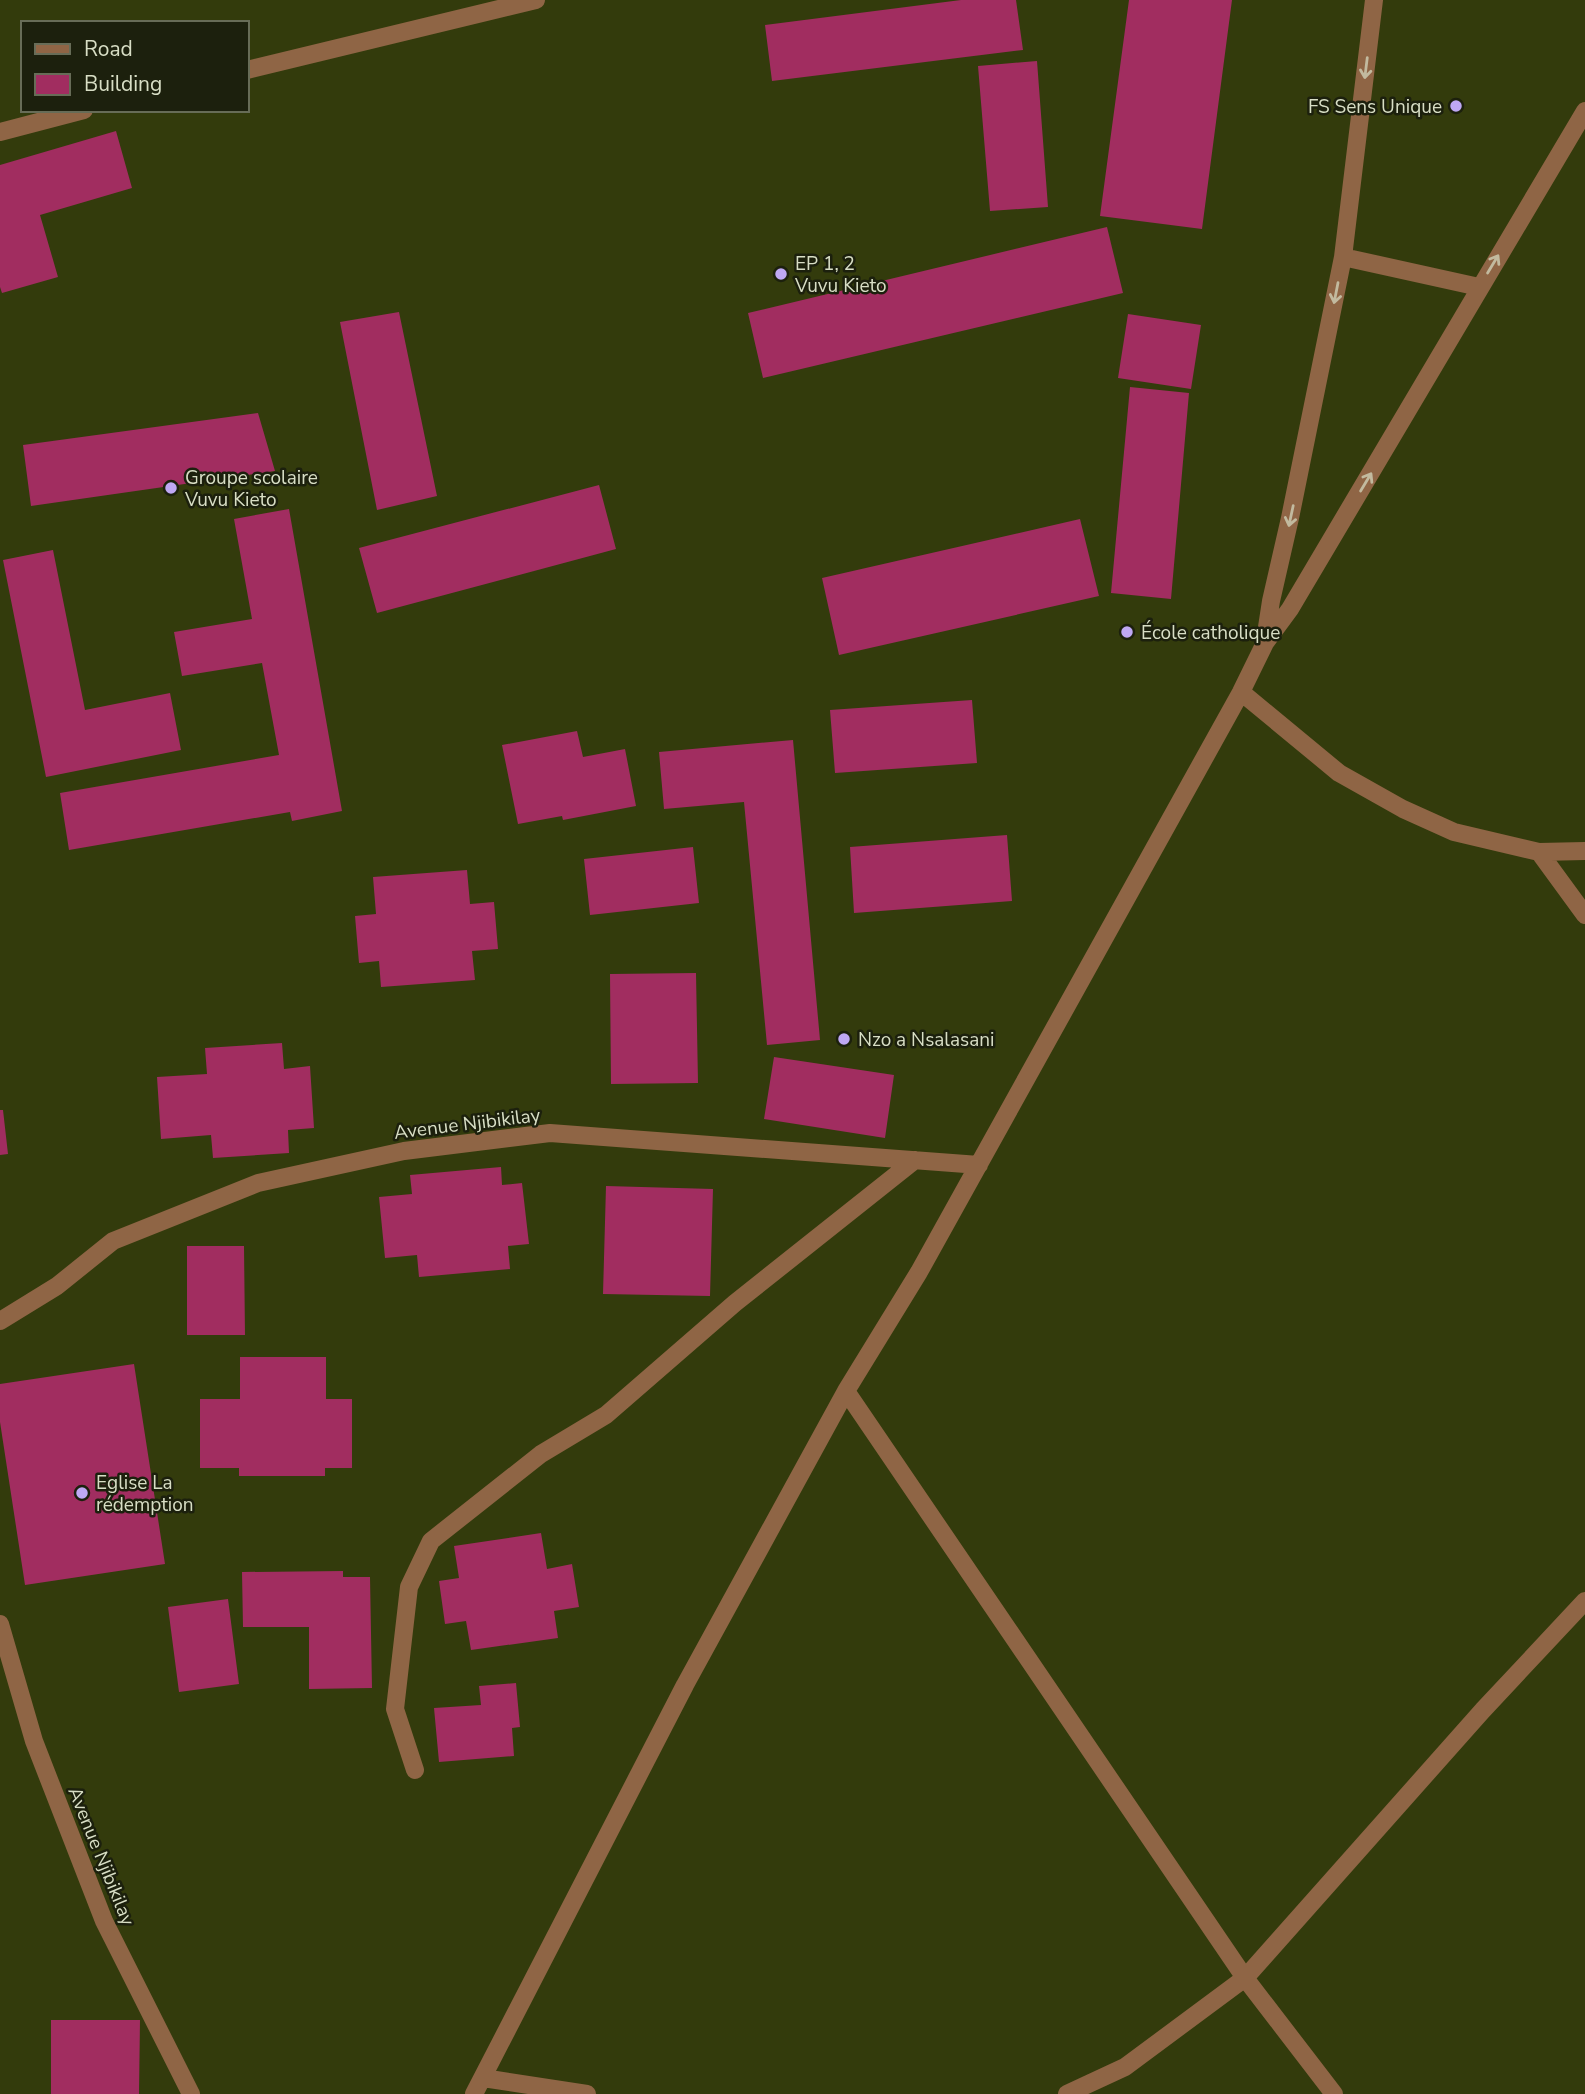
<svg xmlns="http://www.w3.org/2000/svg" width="1585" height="2094" viewBox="0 0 1585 2094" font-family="'Nunito Sans',sans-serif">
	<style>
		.building { fill: #a12d60 }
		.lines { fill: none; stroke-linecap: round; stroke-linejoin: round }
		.minor { stroke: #8f6545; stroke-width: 18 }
		.oneway { stroke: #c2ba9f }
		.poi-dot { fill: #bfa8f4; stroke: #1c200d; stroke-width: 2.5 }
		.labels { text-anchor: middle; stroke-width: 5; stroke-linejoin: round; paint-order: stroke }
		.poi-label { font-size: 19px; fill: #d8dec5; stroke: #1c200d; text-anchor: start }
		.street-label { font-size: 19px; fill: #d8dec5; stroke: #1c200d }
	</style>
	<rect width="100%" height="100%" fill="#333b0c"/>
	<path class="building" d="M961 0H1016L1023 50 772 81 765 25Z
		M1129 0H1232L1202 229 1100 216Z
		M1037 61 1048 207 990 211 978 66Z
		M116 131 132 188 40 215 58 277 2 293 0 287V165Z
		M1107 227 1123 293 763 378 748 313Z
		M399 312 437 496 377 510 340 322Z
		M1128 314 1201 325 1191 389 1118 378Z
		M1130 387 1189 393 1171 599 1111 593Z
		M258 413 275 471 31 506 23 445Z
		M599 485 616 549 377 613 359 548Z
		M289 509 342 811 292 821 290 812 69 850 60 793 279 755 262 663 182 676 174 632 252 619 234 519Z
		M1080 519 1099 596 839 655 822 578Z
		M53 550 85 710 170 693 181 750 46 777 3 560Z
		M972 700 977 763 835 773 830 710Z
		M577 731 583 757 625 749 636 806 563 820 562 816 518 824 502 745Z
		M793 740 820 1040 767 1045 744 802 664 809 659 752Z
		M1007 835 1012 901 854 913 850 847Z
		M693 847 699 903 590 915 584 859Z
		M467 870 470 904 494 902 498 949 472 951 475 980 381 987 379 961 359 963 355 916 376 914 373 877Z
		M696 973 698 1083 611 1084 610 974Z
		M282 1043 284 1069 310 1066 314 1128 288 1130 289 1153 213 1158 211 1135 161 1139 157 1077 207 1074 205 1048Z
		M774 1057 894 1075 885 1138 764 1119Z
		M0 1110H3L8 1154 0 1155Z
		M501 1167 502 1185 522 1183 529 1244 508 1246 510 1269 419 1277 417 1255 385 1258 379 1197 412 1194 410 1175Z
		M606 1186 713 1189 710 1296 603 1294Z
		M187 1246H244L245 1335H187Z
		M240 1357H326V1399H352V1468H325V1476H239V1468H200V1399H240Z
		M134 1364 165 1564 25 1585 0 1422V1384Z
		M541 1533 547 1569 572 1564 579 1607 554 1611 558 1638 471 1650 466 1621 445 1624 439 1581 459 1578 454 1546Z
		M343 1571V1577H370L372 1688 309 1689V1627H243L242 1572Z
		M228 1599 239 1684 179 1692 168 1607Z
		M516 1683 520 1727 512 1728 514 1756 439 1762 434 1708 481 1705 479 1686Z
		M51 2020H140L139 2094H51Z"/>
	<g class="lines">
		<path class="minor" d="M247 70 536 0
			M0 132 84 110
			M1343 257 1479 287
			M1265 640 1271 601 1290 518 1343 257 1374 0
			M1241 692 1339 773 1403 809 1454 832 1539 852 1585 851
			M1539 852 1585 915
			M0 1321 57 1286 113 1241 258 1183 404 1151 550 1133 979 1165
			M846 1391 1245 1978 1334 2094
			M0 1624 34 1741 104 1921 191 2094
			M415 1770 395 1709 409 1587 431 1541 541 1454 606 1415 735 1303 915 1160
			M483 2078 587 2094
			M474 2094 685 1685 846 1391 919 1272 1241 692 1265 643 1290 609 1585 111
			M1067 2094 1125 2067 1245 1978 1483 1710 1585 1601"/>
	</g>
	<defs><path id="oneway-shaft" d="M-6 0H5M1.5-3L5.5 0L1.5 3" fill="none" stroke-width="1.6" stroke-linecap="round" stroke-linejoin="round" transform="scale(1.75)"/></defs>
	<g class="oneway">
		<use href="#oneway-shaft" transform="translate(1366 68) rotate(97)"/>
		<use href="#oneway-shaft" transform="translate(1493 264) rotate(-59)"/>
		<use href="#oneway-shaft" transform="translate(1336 293) rotate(101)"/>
		<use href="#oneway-shaft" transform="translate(1366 482) rotate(-59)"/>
		<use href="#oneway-shaft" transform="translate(1291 516) rotate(102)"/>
	</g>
	<g class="poi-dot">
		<circle cx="1456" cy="106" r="7"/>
		<circle cx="781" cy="274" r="7"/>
		<circle cx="171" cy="488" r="7"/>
		<circle cx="1127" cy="632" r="7"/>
		<circle cx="844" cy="1039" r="7"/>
		<circle cx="82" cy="1493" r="7"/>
	</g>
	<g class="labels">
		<g class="poi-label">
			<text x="1442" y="113" text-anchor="end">FS Sens Unique</text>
			<text x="795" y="270">EP 1, 2<tspan x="795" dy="22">Vuvu Kieto</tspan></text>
			<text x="185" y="484">Groupe scolaire<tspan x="185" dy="22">Vuvu Kieto</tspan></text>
			<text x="1141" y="639">École catholique</text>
			<text x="858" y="1046">Nzo a Nsalasani</text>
			<text x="96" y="1489">Eglise La<tspan x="96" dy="22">rédemption</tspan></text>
		</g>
		<g class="street-label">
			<text transform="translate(467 1123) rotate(-7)" y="7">Avenue Njibikilay</text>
			<text transform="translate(102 1856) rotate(68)" y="7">Avenue Njibikilay</text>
		</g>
	</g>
	<rect x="21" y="21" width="228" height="91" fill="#1c200d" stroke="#676c57" stroke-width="2"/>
	<rect x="35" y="44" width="35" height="10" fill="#8f6545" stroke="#676c57" stroke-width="2"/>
	<text x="84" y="56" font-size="21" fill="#d8dec5">Road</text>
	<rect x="35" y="74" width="35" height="21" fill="#a12d60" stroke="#676c57" stroke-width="2"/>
	<text x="84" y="91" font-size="21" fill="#d8dec5">Building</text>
</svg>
